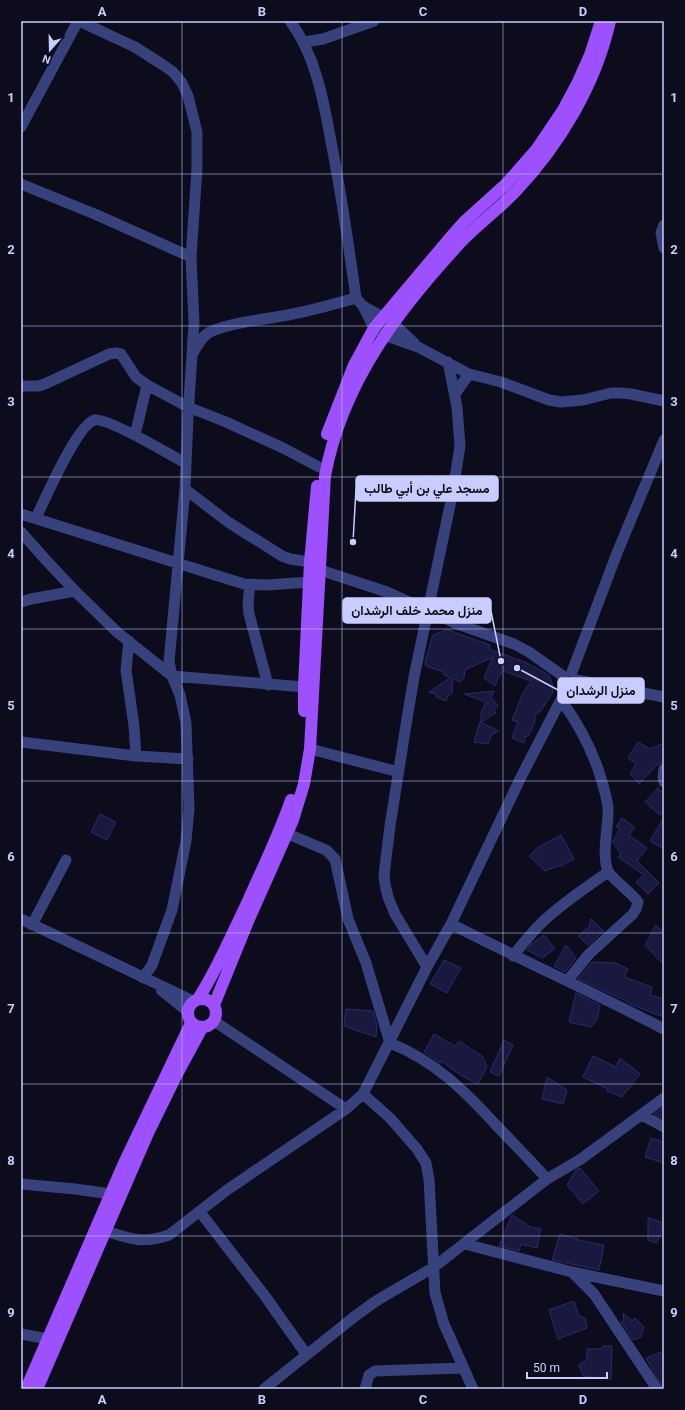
<svg xmlns="http://www.w3.org/2000/svg" width="685" height="1410" viewBox="0 0 685 1410" font-family="Roboto,Vazirmatn,sans-serif">
	<style>
		.building { fill: #19183e; stroke: #2b2a6a }
		.lines { fill: none; stroke-linecap: round; stroke-linejoin: round }
		.minor { stroke: #37417c; stroke-width: 11 }
		.major { stroke: #9d50fe; stroke-width: 12 }
		.grid { fill: none; stroke: #c8ccff; stroke-width: 1; stroke-opacity: 0.55 }
		.leader { fill: none; stroke: #c8ccff; stroke-width: 1.5 }
		.callout-dot { fill: #c8ccff; stroke: #0c0c1d; stroke-width: 1.5 }
		.callout { fill: #c8ccff; stroke: #c8ccff; stroke-width: 1.5 }
		.callout-label { font-size: 13px; text-anchor: middle; font-weight: bold; fill: #111 }
		.neatline { fill: none; stroke: #c8ccff; stroke-width: 1.5 }
		.grid-label { font-size: 13px; text-anchor: middle; font-weight: bold; fill: #c8ccff }
	</style>
	<rect width="100%" height="100%" fill="#0c0c1d"/>
	<path class="building" d="M446 630 451 631 490 645 489 649 525 662 549 675 552 683 553 692 540 712 536 714 534 724 528 736H526L524 743 512 738 518 722 512 720 522 695 531 681 503 671 498 678 495 686 484 678 493 657 465 670 464 678 460 682 453 679 452 693 448 696 446 701 436 697V694L429 692 450 678 443 674 444 672 426 666 425 661 433 635Z
		M494 691 491 698 498 705 494 710 496 713 481 722V713L486 702 464 694Z
		M480 722 499 731 492 734 488 744 474 742Z
		M638 742 650 749 664 743V761L656 766 639 784 630 774 636 764 628 758Z
		M658 788 664 794V811L660 815 645 802Z
		M100 814 116 822 107 840 91 832Z
		M664 817V849L650 841Z
		M622 818 635 827 629 835 647 848 637 861 659 883 648 894 636 882 644 875 618 857 621 854 613 843V841L620 829 616 827Z
		M561 835 574 859 559 867 558 866 545 871 529 856 537 848Z
		M591 919 604 931 588 945 578 936 589 927Z
		M656 925 664 933V965L645 945Z
		M544 935 555 949 542 958 527 950 531 944Z
		M566 945 576 958 565 972 554 966Z
		M444 960 461 968 447 993 430 984Z
		M592 962 615 963 628 969 624 977 652 987 650 995 664 999V1017L637 1007 628 1003V1002L578 979Z
		M576 993 600 1005 597 1020 591 1027 569 1022Z
		M346 1009 373 1011 377 1025 376 1037 344 1026Z
		M434 1034 455 1046 459 1041 482 1056 487 1067 478 1084 462 1076 441 1061 440 1063 424 1052Z
		M504 1040 513 1045 499 1076 490 1072Z
		M593 1056 616 1067 620 1058 640 1074 622 1097 607 1091 608 1089 583 1077Z
		M547 1077 567 1090 563 1104 542 1099Z
		M664 1107V1119L654 1114Z
		M651 1138 664 1142V1163L645 1157Z
		M580 1168 599 1191 583 1204 567 1185 576 1170Z
		M512 1215 531 1227 541 1229 537 1248 521 1244 519 1251 499 1246Z
		M648 1218 664 1223 657 1243 648 1240Z
		M560 1234 578 1239V1240L604 1245 599 1270 552 1260Z
		M574 1301 579 1316 585 1318 587 1328 558 1339 549 1310Z
		M623 1313 632 1321 635 1318 644 1327 641 1337 633 1340 621 1322 624 1321Z
		M603 1346H612L611 1379 583 1376 579 1365 587 1359V1349H601Z
		M664 1351V1389L646 1358Z"/>
	<g class="lines">
		<path class="minor" d="M79 21 135 47 163 65 173 72 182 83 188 96 197 132V169L191 257 194 323 188 416 185 489 169 662 172 676 180 695 186 723 189 809 186 841 172 910 152 965 143 978
			M290 21C317 57 324 104 332 147 342 197 349 248 356 298L363 306 374 328 384 335 418 347 469 374 501 382 549 400 561 402 583 400 611 393H620L631 394 664 401
			M304 42 323 39 374 21
			M21 127 78 21
			M21 184 97 215 191 257
			M664 225 661 233 664 248
			M363 306 393 323 414 343
			M193 353C197 346 202 336 210 332 229 323 260 320 282 316 307 312 331 305 356 298
			M21 386H39L47 383 109 354 116 353 121 354 136 377 147 385 188 407 226 422 283 448 319 467
			M455 394 469 374
			M135 435 147 385
			M185 489 228 522 282 556 290 559 310 562
			M21 514 244 584 268 585 310 582
			M36 518C44 501 78 423 95 420 108 418 171 455 185 463
			M21 532 45 559 75 591 117 632 172 676 304 687
			M320 570 387 592 455 623 514 644 529 652 563 676
			M250 585 248 603 249 614 268 685
			M21 602 31 599 75 591
			M129 641 126 670 134 726 136 756
			M572 672 617 553 664 440
			M576 680 664 697
			M561 700C578 723 591 747 600 775 603 785 607 797 608 808 609 826 601 854 608 871 611 878 632 893 638 902L636 909 633 914 589 954 568 980
			M21 742 136 756 188 759
			M310 749 399 772
			M664 769 663 777 664 782
			M288 834 326 850 335 859 348 919 366 963 390 1043C435 1061 465 1091 497 1126 514 1144 531 1161 547 1179
			M21 919 193 1001
			M451 924C522 960 594 993 664 1029
			M32 925 66 860
			M513 956C524 942 535 928 548 917 567 900 588 886 608 872
			M427 967 395 914 388 897 385 884 384 875 390 826 405 731 414 677 453 491 460 446 457 407 448 362
			M161 990 187 1011
			M214 1021 346 1109
			M363 1094 390 1118 417 1149 426 1163 429 1179 435 1293 444 1324 473 1389
			M642 1115 664 1127
			M21 1184 75 1189 111 1194
			M200 1212 265 1296 306 1354
			M106 1231C130 1239 144 1244 169 1235L227 1190 346 1109 363 1094 427 967 451 924 521 777 569 684
			M465 1244 572 1272 664 1291
			M572 1272 594 1294 657 1389
			M21 1334 48 1339
			M264 1389 354 1317 376 1301 434 1267 547 1179 581 1159 664 1098
			M365 1389 369 1375 375 1371 463 1368"/>
		<path class="major" d="M327 434 354 365 374 328 449 239 464 222 506 184 536 150 563 110 578 82 590 55 601 21
			M304 711V687L310 562 317 486
			M188 1013a14 14 0 1 1 28 0a14 14 0 1 1-28 0Z
			M198 999C218 968 232 934 248 901 263 867 279 835 291 800
			M214 1005 249 919 293 820 304 784 310 749 325 476C342 383 398 310 461 242 478 224 499 209 516 191 560 144 596 84 610 21
			M26 1389 125 1161 191 1023
			M37 1389 148 1133 175 1078 202 1028"/>
	</g>
	<path class="grid" d="M182 21V1389M342 21V1389M503 21V1389M21 174H664M21 326H664M21 477H664M21 629H664M21 781H664M21 933H664M21 1084H664M21 1236H664"/>
	<path class="leader" d="M353 542L356 489M501 661L491 611M517 668L558 690"/>
	<g class="callout-dot">
		<circle cx="353" cy="542" r="4"/>
		<circle cx="501" cy="661" r="4"/>
		<circle cx="517" cy="668" r="4"/>
	</g>
	<g class="callout">
		<rect x="356" y="476" width="142" height="25" rx="4"/>
		<rect x="343" y="598" width="148" height="25" rx="4"/>
		<rect x="558" y="678" width="86" height="25" rx="4"/>
	</g>
	<g class="callout-label">
		<text x="427" y="493">مسجد علي بن أبي طالب</text>
		<text x="417" y="615">منزل محمد خلف الرشدان</text>
		<text x="601" y="695">منزل الرشدان</text>
	</g>
	<rect width="685" height="1410" fill="none" stroke="#0c0c1d" stroke-width="44"/>
	<g transform="translate(50 50) rotate(200)" stroke="#0c0c1d" stroke-width="3" paint-order="stroke">
	<path d="M0-3L7 15L0 10L-7 15Z" fill="#c8ccff"/>
	<text y="-6" font-size="11" font-weight="bold" text-anchor="middle" fill="#c8ccff">N</text>
	</g>
	<path d="M527 1372v6h80v-6" fill="none" stroke="#c8ccff" stroke-width="2"/>
	<text x="533" y="1372" font-size="12" fill="#c8ccff" stroke="#0c0c1d" stroke-width="3" paint-order="stroke">50 m</text>
	<rect x="22" y="22" width="641" height="1366" class="neatline"/>
	<g class="grid-label">
		<text x="102" y="16">A</text>
		<text x="262" y="16">B</text>
		<text x="423" y="16">C</text>
		<text x="583" y="16">D</text>
		<text x="11" y="102">1</text>
		<text x="674" y="102">1</text>
		<text x="11" y="254">2</text>
		<text x="674" y="254">2</text>
		<text x="11" y="406">3</text>
		<text x="674" y="406">3</text>
		<text x="11" y="558">4</text>
		<text x="674" y="558">4</text>
		<text x="11" y="710">5</text>
		<text x="674" y="710">5</text>
		<text x="11" y="861">6</text>
		<text x="674" y="861">6</text>
		<text x="11" y="1013">7</text>
		<text x="674" y="1013">7</text>
		<text x="11" y="1165">8</text>
		<text x="674" y="1165">8</text>
		<text x="11" y="1317">9</text>
		<text x="674" y="1317">9</text>
		<text x="102" y="1404">A</text>
		<text x="262" y="1404">B</text>
		<text x="423" y="1404">C</text>
		<text x="583" y="1404">D</text>
	</g>
</svg>
